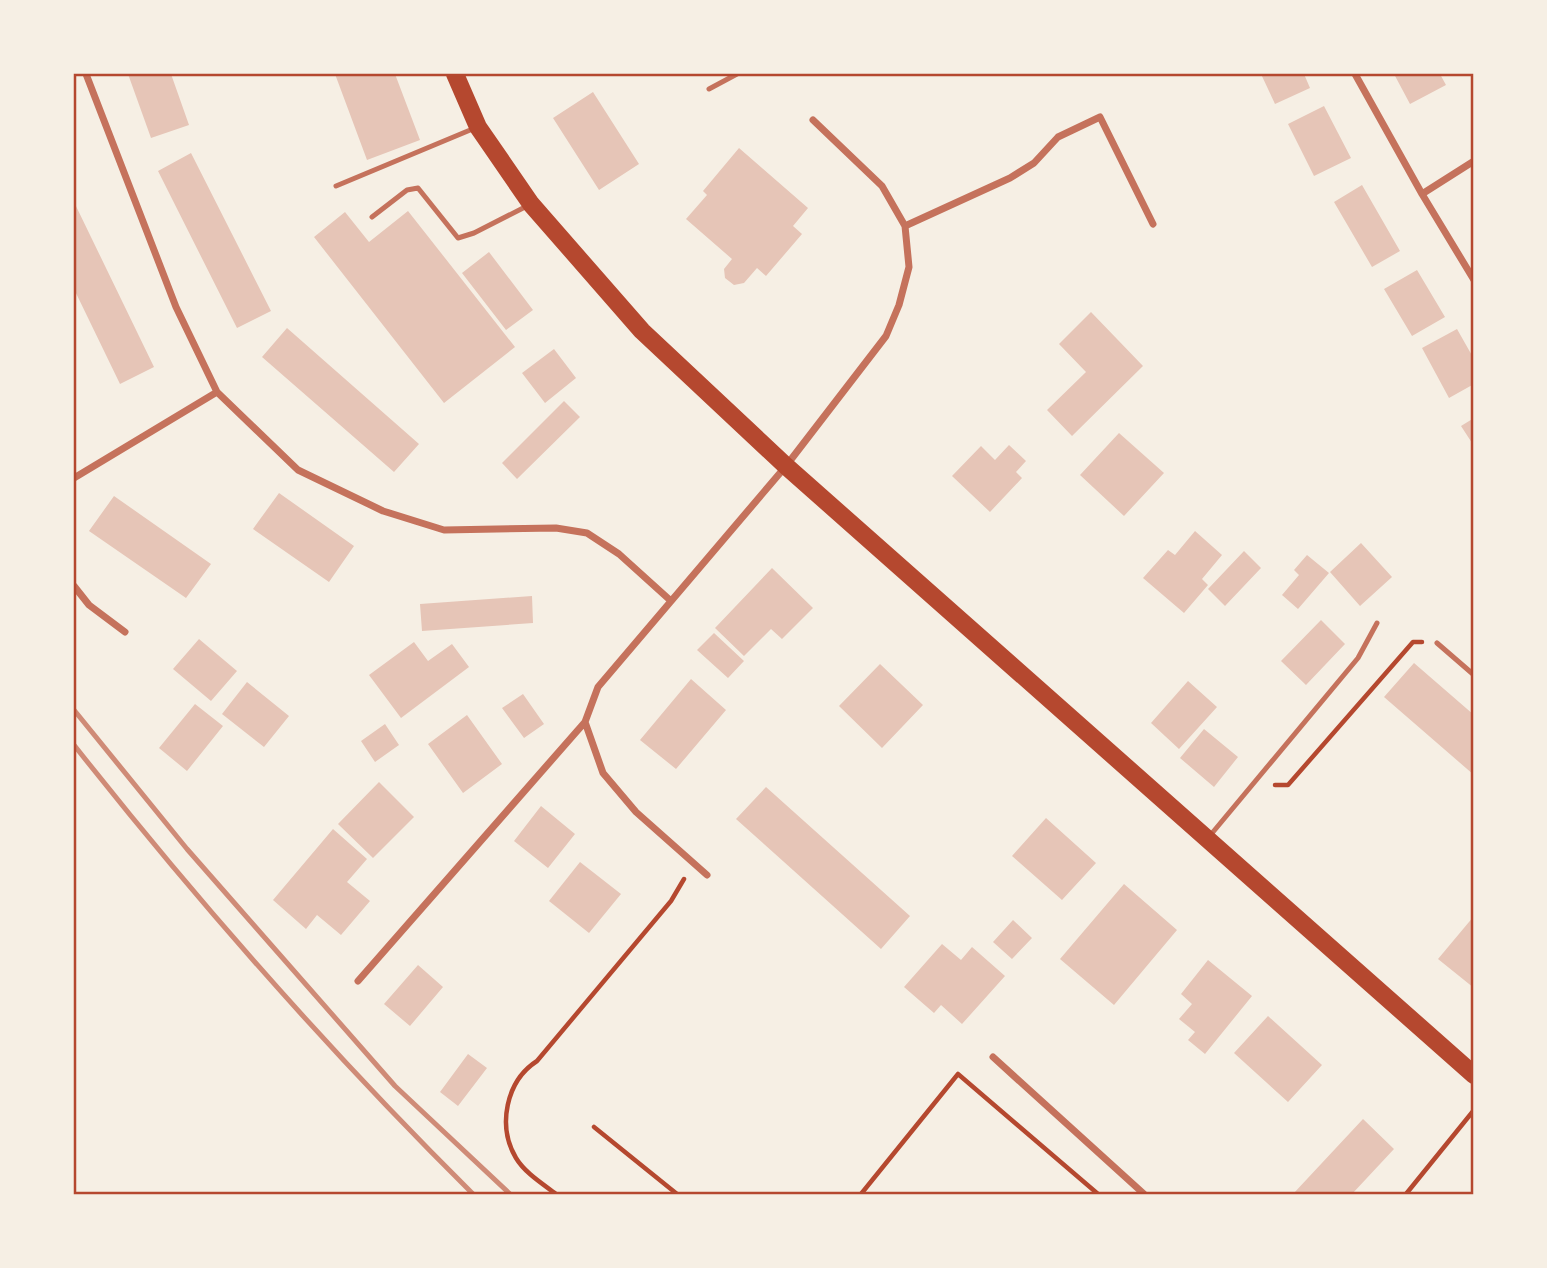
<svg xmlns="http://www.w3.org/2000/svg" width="1547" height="1268" viewBox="0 0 1547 1268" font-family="'PT Sans Narrow',sans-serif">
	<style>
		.building { fill: #e6c5b7 }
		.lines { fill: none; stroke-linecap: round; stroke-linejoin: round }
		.path { stroke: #b5482f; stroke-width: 4.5 }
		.service { stroke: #c5725c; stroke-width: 5 }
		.minor { stroke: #c5725c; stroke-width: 7 }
		.primary { stroke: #b5482f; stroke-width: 18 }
		.rail { stroke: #cf8b77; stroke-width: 5 }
		.neatline { fill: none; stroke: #b5482f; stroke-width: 2.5 }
	</style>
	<rect width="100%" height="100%" fill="#f6efe4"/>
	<path class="building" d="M128 74H171L189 125 151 138Z
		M335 74H395L420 140 367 160Z
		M1261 74H1304L1310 88 1275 104Z
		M1394 74H1440L1446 85 1410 104Z
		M593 92 639 164 599 190 553 118Z
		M1324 106 1351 158 1314 176 1288 124Z
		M739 148 808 208 793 226 802 234 766 276 757 268 744 283 734 285 725 278 724 269 732 259 686 219 707 195 703 191Z
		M191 153 271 311 237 328 158 171Z
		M1362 185 1400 251 1372 267 1334 202Z
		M74 202 154 367 120 384 74 289Z
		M408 211 515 347 444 403 314 237 345 212 369 242Z
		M489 252 533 310 506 330 462 273Z
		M1417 270 1445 317 1412 336 1384 289Z
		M1091 312 1143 366 1072 436 1047 410 1086 372 1059 344Z
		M287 328 419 444 394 472 262 357Z
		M1457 329 1474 359V384L1449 398 1422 348Z
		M554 349 576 378 545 403 522 373Z
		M564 401 580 417 517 479 502 463Z
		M1474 418V446L1461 426Z
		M1119 433 1164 473 1124 516 1080 475Z
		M1009 445 1026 461 1016 472 1022 478 990 512 952 476 981 446 995 460Z
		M279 493 354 546 329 582 253 529Z
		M114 496 211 564 186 598 89 531Z
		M1195 531 1222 555 1202 579 1208 585 1184 613 1143 578 1168 550 1175 555Z
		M1361 543 1392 577 1360 606 1330 572Z
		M1244 551 1261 568 1225 606 1208 589Z
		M1307 555 1329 573 1298 609 1282 595 1299 575 1294 570Z
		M772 568 813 608 782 639 771 629 744 656 715 628Z
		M532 596 533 623 422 631 420 604Z
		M1321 620 1345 644 1306 685 1281 661Z
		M714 633 744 661 728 678 697 650Z
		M199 639 237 671 211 701 173 669Z
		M414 642 428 661 452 644 469 667 401 718 369 675Z
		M1414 663 1474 715V775L1384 697Z
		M880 664 923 705 882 748 839 706Z
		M691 679 726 710 676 769 640 740Z
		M1188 681 1217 707 1179 749 1151 723Z
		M247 682 289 716 264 747 222 714Z
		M523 694 544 724 524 738 502 708Z
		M195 704 223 726 187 771 159 748Z
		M467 715 502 764 463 793 428 744Z
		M385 724 399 745 375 762 361 741Z
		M1204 729 1238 757 1214 787 1180 758Z
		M379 782 414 817 373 858 338 824Z
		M766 787 910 916 881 949 736 819Z
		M541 806 575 834 548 868 514 841Z
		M1046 818 1096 863 1062 900 1012 856Z
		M333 829 367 859 347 882 370 901 341 935 317 915 306 929 273 900Z
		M580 862 621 894 589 933 549 901Z
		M1124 884 1177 930 1114 1005 1060 959Z
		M1474 916V988L1438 959Z
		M1013 920 1032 938 1012 959 993 942Z
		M942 944 961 960 972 947 1005 976 962 1024 941 1005 934 1013 904 987Z
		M1208 960 1252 996 1205 1054 1188 1040 1195 1032 1179 1019 1192 1004 1181 994Z
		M418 965 443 987 410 1026 384 1004Z
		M1268 1016 1322 1065 1288 1102 1234 1053Z
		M468 1054 487 1068 458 1106 440 1092Z
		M1363 1119 1394 1149 1352 1194H1293Z"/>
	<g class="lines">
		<path class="path" d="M1275 785H1288L1413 642H1422
			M594 1127 677 1194
			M556 1194C543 1184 525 1173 516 1158 497 1126 506 1081 537 1061L671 901 684 879
			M861 1194 958 1074 1098 1194
			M1406 1194 1474 1110"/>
		<path class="service" d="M709 89 737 74
			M336 186 475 128
			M372 217 407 190 418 188 458 238 474 233 529 205
			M1437 643 1474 675
			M1208 838 1358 658 1377 623"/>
		<path class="minor" d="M86 74 176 307 217 392 298 470 383 511 444 530 556 528 587 533 619 554 671 601
			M1355 74 1422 194 1474 280
			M1422 194 1474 161
			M905 226 1010 178 1034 163 1058 137 1100 117 1153 224
			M74 478 217 392
			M74 586 89 605 125 632
			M585 722 603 773 636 812 707 875
			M358 981 585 722 598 687 786 466 886 336 899 305 909 267 905 226 882 186 813 120
			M993 1057 1144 1194"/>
		<path class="primary" d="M455 74 478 127 531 204 642 331 786 466 1474 1075"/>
		<path class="rail" d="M74 710 187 849 395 1086 510 1194
			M74 745C198 902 331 1053 473 1194"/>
	</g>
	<rect width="1547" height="1268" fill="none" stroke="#f6efe4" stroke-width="150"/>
	<rect x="75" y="75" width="1397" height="1118" class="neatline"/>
</svg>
